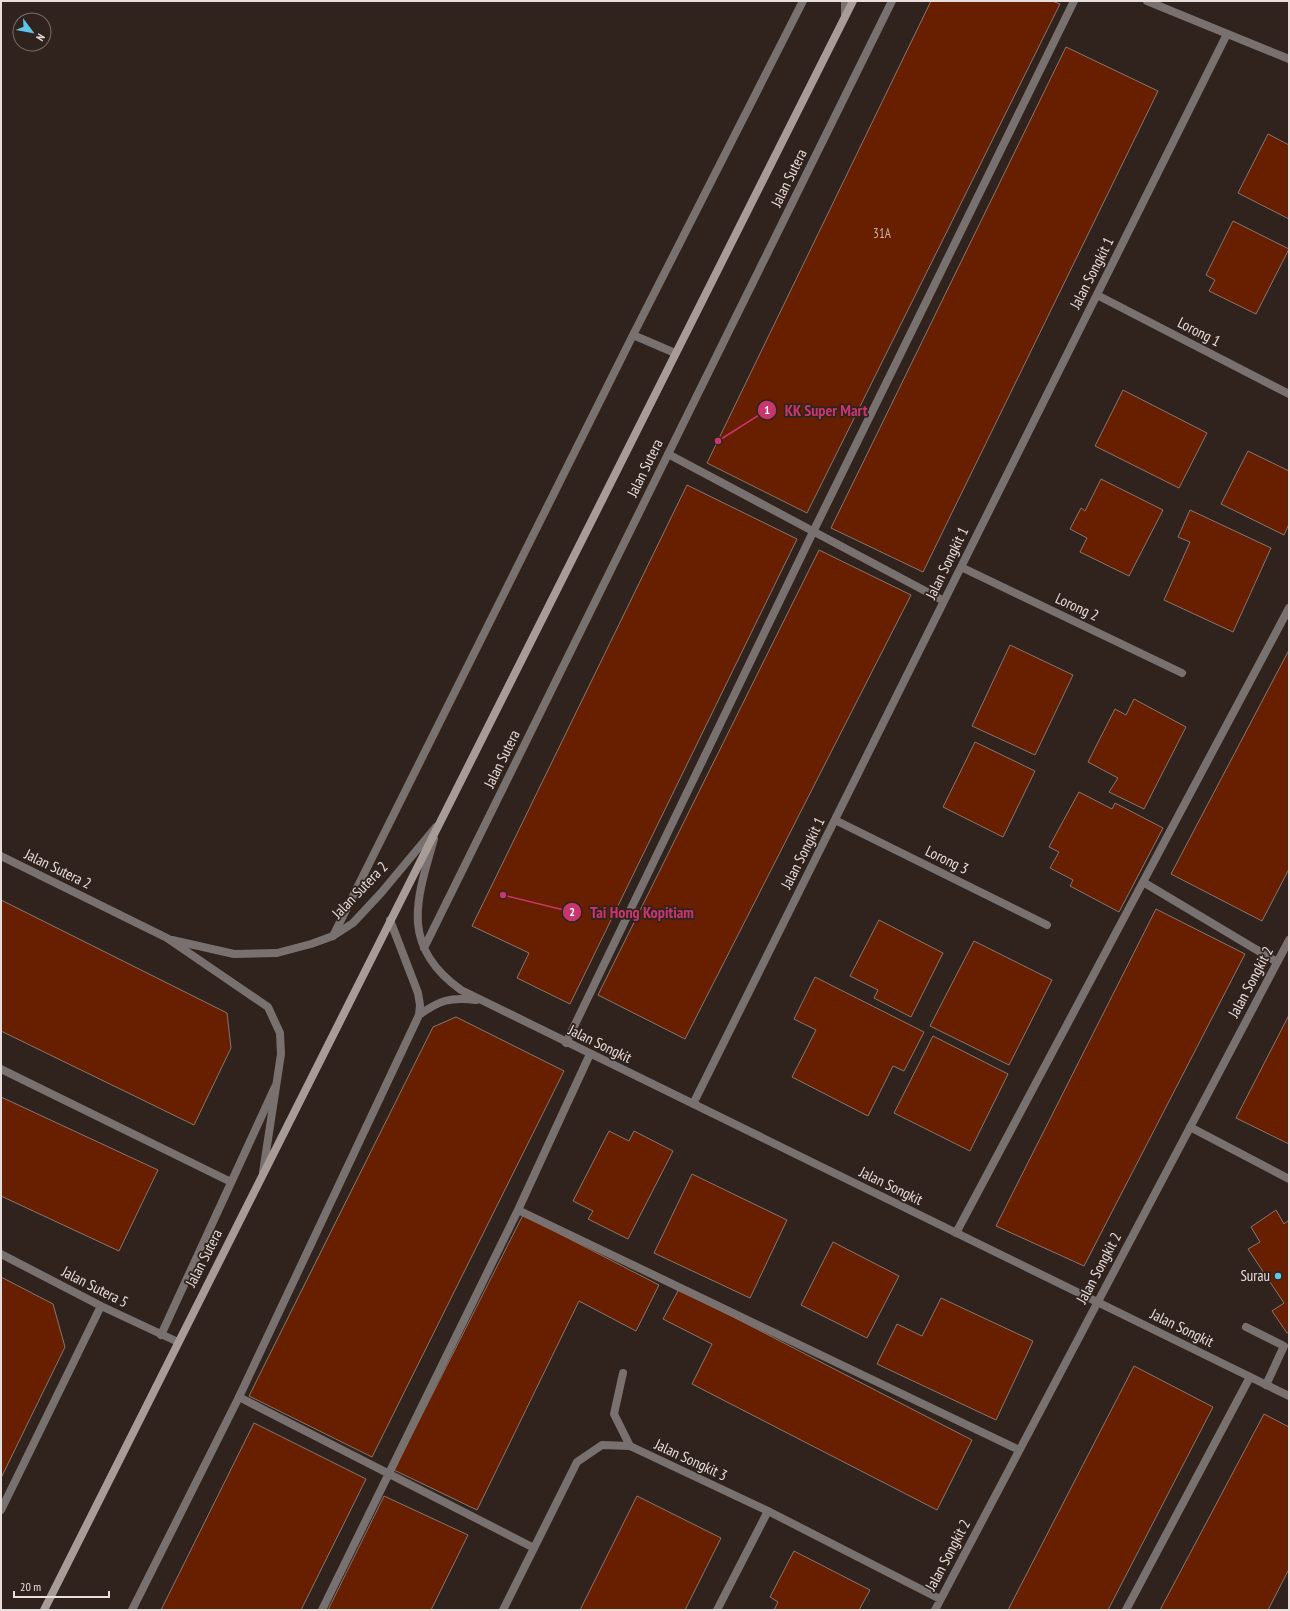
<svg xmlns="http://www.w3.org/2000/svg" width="1290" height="1611" viewBox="0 0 1290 1611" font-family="'PT Sans Narrow',sans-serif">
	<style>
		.building { fill: #671f00; stroke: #867670 }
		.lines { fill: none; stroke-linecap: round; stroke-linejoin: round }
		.lane { stroke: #79716f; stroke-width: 8 }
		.street { stroke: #79716f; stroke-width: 8 }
		.secondary { stroke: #a89c98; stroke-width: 8 }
		.poi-dot { fill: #5cc7e8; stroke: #30231e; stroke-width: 1.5 }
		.labels { text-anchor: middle; stroke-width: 3.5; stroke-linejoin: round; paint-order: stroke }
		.number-label { font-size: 13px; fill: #c8afa5 }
		.street-label { font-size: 15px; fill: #e8dfdc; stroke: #30231e }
		.poi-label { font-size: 15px; fill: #e8dfdc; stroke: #30231e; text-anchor: end }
		.leader { fill: none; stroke: #c8366e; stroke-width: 1.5 }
		.callout-dot { fill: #c8366e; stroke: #30231e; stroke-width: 1.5 }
		.mark-label { font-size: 12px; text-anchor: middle; font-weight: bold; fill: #fff }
		.callout-label { font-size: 16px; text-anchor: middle; font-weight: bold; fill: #c8366e; stroke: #30231e; stroke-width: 3.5; stroke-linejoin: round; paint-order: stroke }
	</style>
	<rect width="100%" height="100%" fill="#30231e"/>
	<path class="building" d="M931 1H1052L1060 4 807 513 707 463Z
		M1066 47 1158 91 923 572 831 528Z
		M1268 134 1289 145V219L1238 193Z
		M1233 221 1289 249 1256 314 1209 291 1215 280 1206 275Z
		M1123 390 1207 433 1179 488 1095 446Z
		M1248 451 1289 471V524L1284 535 1221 504Z
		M1101 479 1163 510 1129 576 1080 552 1087 538 1070 529 1081 508 1085 511Z
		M687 485 797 539 570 1004 517 978 529 953 472 926Z
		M1190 510 1271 548 1233 632 1164 600 1190 542 1178 537Z
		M819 550 911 595 685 1039 598 995Z
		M1010 645 1073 675 1035 755 972 726Z
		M1289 650V869L1262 921 1171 874Z
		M1134 699 1186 727 1144 809 1109 792 1118 778 1088 762 1115 709 1126 715Z
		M975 742 1035 771 1003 837 943 807Z
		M1079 792 1112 809 1115 803 1163 828 1119 912 1070 886 1073 880 1050 868 1059 852 1049 847Z
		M1 900 227 1013 231 1048 194 1125 1 1031Z
		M1156 909 1245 954 1084 1266 996 1226Z
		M879 920 943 953 911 1017 874 998 878 990 850 976Z
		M974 941 1052 980 1009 1065 930 1026Z
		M815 977 924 1032 904 1071 893 1066 868 1116 792 1077 816 1030 794 1019Z
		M1289 1015V1144L1236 1118Z
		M456 1017 564 1071 372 1457 249 1396 433 1027Z
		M933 1036 1008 1074 970 1151 894 1113Z
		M1 1097 158 1170 119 1251 1 1196Z
		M609 1131 629 1141 634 1131 673 1151 628 1239 588 1219 593 1211 573 1201Z
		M692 1174 787 1220 750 1298 654 1253Z
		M1276 1210 1284 1224 1289 1220V1332L1287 1333 1272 1311 1284 1303 1248 1249 1260 1242 1251 1227Z
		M523 1215 659 1285 636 1331 579 1301 477 1510 394 1470Z
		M833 1242 899 1276 867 1338 801 1305Z
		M1 1277 53 1304 65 1347 1 1478Z
		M679 1289 972 1440 937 1510 692 1384 712 1344 663 1319Z
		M941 1298 1033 1341 996 1420 877 1364 897 1324 922 1336Z
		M1134 1366 1213 1407 1108 1610H1008Z
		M1264 1414 1289 1427V1569L1268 1610H1160Z
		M254 1423 366 1479 301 1610H161Z
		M384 1496 468 1535 431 1610H328Z
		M637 1496 721 1538 685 1610H580Z
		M794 1551 870 1590 859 1610H774L778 1602 770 1597Z"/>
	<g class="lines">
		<path class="lane" d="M633 335 675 353
			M1143 882 1277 962
			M333 936 633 335 803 1
			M566 1043 813 532 1074 1
			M590 1054 518 1210 1019 1450
			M1 1069 231 1182
			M1190 1127 1289 1179
			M956 1233 1289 608
			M1246 1327 1284 1346 1266 1385
			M161 1335 275 1087
			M623 1373 614 1414 630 1446
			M239 1397 534 1548
			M322 1610 518 1210
			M717 1610 768 1511
			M1126 1610 1250 1377"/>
		<path class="street" d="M845 1V15
			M1147 1 1289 59
			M1097 295 1289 394
			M668 454 944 601
			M961 567 1182 673
			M835 820 1047 925
			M434 839C416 901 400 946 461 990L1289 1396
			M1 856 167 938 268 1007 280 1033 281 1054 263 1172
			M172 940 234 954 277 953 311 944 333 936 353 923 381 893 436 827
			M424 948 892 1
			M419 1015C440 1000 450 997 476 1000
			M693 1104 1227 34
			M1 1254 101 1306 178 1342
			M1 1510 101 1306
			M132 1610 239 1397 419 1015 420 1005 418 993 390 920
			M503 1610 577 1462 602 1445 630 1446 768 1511 940 1599
			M935 1610 1289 940"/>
		<path class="secondary" d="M44 1610 853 1"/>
	</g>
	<circle class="poi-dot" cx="1278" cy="1276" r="4"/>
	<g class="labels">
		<g class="number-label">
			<text x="882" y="238">31A</text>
		</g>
		<g class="street-label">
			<text transform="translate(789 178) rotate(-64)" y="5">Jalan Sutera</text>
			<text transform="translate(1092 273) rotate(-63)" y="5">Jalan Songkit 1</text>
			<text transform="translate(1199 332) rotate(27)" y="5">Lorong 1</text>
			<text transform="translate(645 468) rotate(-64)" y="5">Jalan Sutera</text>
			<text transform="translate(947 563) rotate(-64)" y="5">Jalan Songkit 1</text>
			<text transform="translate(1077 607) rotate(25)" y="5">Lorong 2</text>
			<text transform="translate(502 759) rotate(-64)" y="5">Jalan Sutera</text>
			<text transform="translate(803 853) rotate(-63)" y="5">Jalan Songkit 1</text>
			<text transform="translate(947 860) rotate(26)" y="5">Lorong 3</text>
			<text transform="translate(58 869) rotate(26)" y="5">Jalan Sutera 2</text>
			<text transform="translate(360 890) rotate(-46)" y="5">Jalan Sutera 2</text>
			<text transform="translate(1251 982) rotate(-62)" y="5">Jalan Songkit 2</text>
			<text transform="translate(600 1044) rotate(26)" y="5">Jalan Songkit</text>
			<text transform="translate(891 1186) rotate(26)" y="5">Jalan Songkit</text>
			<text transform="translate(204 1258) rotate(-63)" y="5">Jalan Sutera</text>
			<text transform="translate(1099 1268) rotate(-62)" y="5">Jalan Songkit 2</text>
			<text transform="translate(95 1287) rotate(27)" y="5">Jalan Sutera 5</text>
			<text transform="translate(1182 1328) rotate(26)" y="5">Jalan Songkit</text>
			<text transform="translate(691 1460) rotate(25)" y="5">Jalan Songkit 3</text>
			<text transform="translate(948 1555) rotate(-62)" y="5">Jalan Songkit 2</text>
		</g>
		<g class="poi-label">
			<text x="1270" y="1281">Surau</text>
		</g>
	</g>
	<path class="leader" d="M718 441L767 410M503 895L572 912"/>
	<g class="callout-dot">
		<circle cx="718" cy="441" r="4"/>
		<circle cx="503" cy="895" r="4"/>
		<circle cx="767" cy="410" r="10"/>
		<circle cx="572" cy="912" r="10"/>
	</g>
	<g class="mark-label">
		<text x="767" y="414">1</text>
		<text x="572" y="916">2</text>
	</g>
	<g class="callout-label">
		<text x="826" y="416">KK Super Mart</text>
		<text x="642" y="918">Tai Hong Kopitiam</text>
	</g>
	<rect width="1290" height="1611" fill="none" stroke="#e8dfdc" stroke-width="4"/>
	<g transform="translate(32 32) rotate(122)"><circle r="19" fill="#30231e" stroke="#7a6e6a"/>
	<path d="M0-3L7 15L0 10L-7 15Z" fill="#5cc7e8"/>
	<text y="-6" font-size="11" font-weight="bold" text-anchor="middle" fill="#e8dfdc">N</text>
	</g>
	<path d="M14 1591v6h95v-6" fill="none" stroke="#e8dfdc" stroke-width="2"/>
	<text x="20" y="1591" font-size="12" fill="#e8dfdc" stroke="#30231e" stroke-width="3" paint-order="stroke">20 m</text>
</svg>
